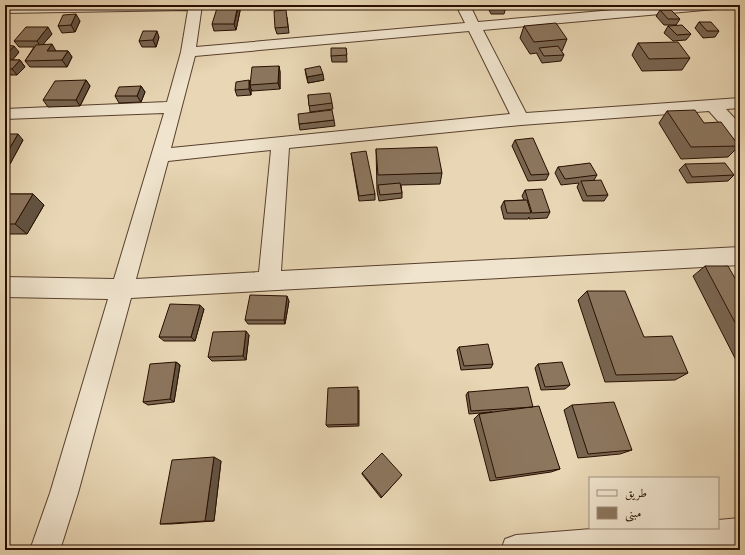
<svg xmlns="http://www.w3.org/2000/svg" width="745" height="555" viewBox="0 0 745 555" font-family="'Gentium Book Plus',Amiri,serif">
	<style>
		.lines { fill: none; stroke-linecap: round; stroke-linejoin: round }
		.minor-casing { stroke: #58402d; stroke-width: 2 }
		.minor { fill: #f0e4ce; fill-rule: evenodd }
		.wall { fill: #786551; stroke: #280e00 }
		.shaded-wall { fill: #625342; stroke: #280e00 }
		.building { fill: #8c765e; stroke: #280e00 }
	</style>
	<rect width="100%" height="100%" fill="#e8d6b4"/>
	<filter id="stains"><feTurbulence type="fractalNoise" baseFrequency=".005" numOctaves="4"/><feColorMatrix values="0 0 0 0 .2 0 0 0 0 .09 0 0 0 0 .02 0 0 0 .5 -.17"/></filter>
	<radialGradient id="worn" r=".72"><stop offset=".6" stop-color="#630" stop-opacity="0"/><stop offset="1" stop-color="#630" stop-opacity=".3"/></radialGradient>
	<g class="lines">
		<g class="minor-casing">
			<path id="minor" d="M5 5H202L196 47 465 23 456 5H470L478 22 670 5H722L720 8 715 9 483 30 526 113 740 98V108L726 109 740 124V141L734 139 709 111 521 125 289 148 281 271 740 247V265L131 298 78 493 60 550H30L50 493 108 299 5 297V277L114 279 164 113 5 119V109L167 102 181 52 188 10 5 13ZM469 31 510 114 171 148 195 56ZM271 150 259 272 136 279 168 161Z
				M740 518V548L716 550H501L505 539 516 535 604 528H718V520Z"/>
		</g>
		<use href="#minor" class="minor"/>
	</g>
	<path class="wall" d="M239 5 240 11 236 30 214 31 212 24Z
		M489 5H504L506 7 504 14H491L488 8Z
		M660 10 680 19 676 25H664L656 16Z
		M287 17 289 33 277 34 275 28Z
		M80 21 75 32 62 33 58 26Z
		M699 22 719 31 715 37 703 38 695 28Z
		M524 26 567 39 562 51H561L564 55 561 61 542 63 537 54V53L530 54 520 38Z
		M668 26 691 34 686 40 673 41 664 33Z
		M52 34 43 44 56 51H68L72 57 67 67H30L25 61 34 47H19L14 41Z
		M159 37 156 47H142L139 41Z
		M638 43 690 58 682 70 642 71 632 55Z
		M5 45 19 52 12 60H20L25 67 17 75H5V63L7 61H5Z
		M346 48 347 62H332L331 56Z
		M279 66 280 72V89L252 91 251 89V95L237 96 235 90 250 83Z
		M305 69 324 80 308 83 306 75Z
		M86 80 90 86 80 106 48 107 43 100Z
		M141 86 145 92 141 102 119 103 115 96Z
		M308 95 332 103 333 109 310 112Z
		M667 111 704 123 739 146 728 157 681 159 659 123Z
		M334 120 335 126 300 130 299 124Z
		M5 134 23 140 10 164H5Z
		M515 140 549 174 546 180 528 181 512 146Z
		M376 149 442 173 440 184 401 185 402 193V198L379 201 377 191Z
		M351 153 375 194V200L359 201Z
		M685 164 734 175 728 181 687 183 679 170Z
		M558 167 597 175 594 180 608 195 604 201H583L577 187 579 183 561 185 555 173Z
		M525 190 550 212 547 218 529 219V217L528 219H504L501 207 504 201 524 200 522 196Z
		M5 194H33L44 205 27 234H5Z
		M705 266 740 287V366H739L693 276Z
		M587 291 644 337 688 373 675 380 605 382 578 300Z
		M289 301 285 324H248L245 320Z
		M200 305 204 309 195 341H164L159 337Z
		M249 335 246 360 212 361 208 357Z
		M459 347 493 364 491 368 461 370 457 350Z
		M176 362 180 365 174 402 148 405 143 402Z
		M538 364 570 385 565 389 541 390 535 368Z
		M359 390V426L328 427 326 425Z
		M468 392 533 407 560 469 551 472 490 481 474 419 479 414 492 412 469 414 466 395Z
		M572 405 632 450 620 454 578 458 564 410Z
		M221 461 214 521 171 524H160Z
		M362 473 401 476 381 498 362 474Z"/>
	<path class="shaded-wall" d="M239 5 240 11 236 30 234 24Z
		M575 5H586V6L574 7Z
		M76 14 80 21 75 32 71 25Z
		M48 27 52 34 41 47 37 41Z
		M157 31 159 37 156 47 153 40Z
		M52 44 56 51 52 58 47 51Z
		M14 46 19 52 12 61 7 54Z
		M68 51 72 57 67 67 62 60Z
		M20 60 25 67 17 75 12 69Z
		M279 66 280 72V89L278 83Z
		M323 74 324 80 308 83 307 77Z
		M86 80 90 86 80 106 76 100Z
		M249 80 251 89V95L249 89Z
		M141 86 145 92 141 102 137 96Z
		M18 134 23 140 10 164 5 159V156Z
		M33 194 44 205 27 234 15 224Z
		M287 296 289 301 285 324 284 320Z
		M200 305 204 309 195 341 191 337Z
		M246 331 249 335 246 360 243 356Z
		M176 362 180 365 174 402 170 399Z
		M214 457 221 461 214 521H205Z"/>
	<path class="building" d="M218 5H238L234 24H212Z
		M491 5H504L506 7 492 8Z
		M286 10 288 27 275 28 274 11Z
		M660 10H671L680 19H668Z
		M76 14 71 25 58 26 63 15Z
		M699 22H711L719 31H707Z
		M556 23 567 39 534 42 524 26Z
		M682 25 691 34 677 35 668 26Z
		M26 27H48L37 41H14Z
		M143 31H157L153 40 139 41Z
		M678 42 690 58 649 59 638 43Z
		M52 44 47 51H68L62 60 25 61 36 45Z
		M5 45 14 46 7 54H5Z
		M558 46 564 55 544 56 539 48Z
		M331 48H346L347 55 331 56Z
		M8 60H20L12 69H5V63Z
		M279 66 278 83 250 85 252 67Z
		M320 66 323 74 307 77 305 69Z
		M86 80 76 100H43L55 81Z
		M249 80V89L235 90 236 82Z
		M141 86 137 96H115L119 87Z
		M330 93 332 103 309 106 308 95Z
		M332 110 334 120 299 124 298 114Z
		M695 110 704 123 721 122 739 146 691 147 667 111Z
		M5 134H18L5 156Z
		M533 138 549 174 531 175 515 140Z
		M437 147 442 173 378 175 376 149Z
		M366 151 375 194 359 196 351 153Z
		M590 163 597 175 565 179 558 167Z
		M725 163 734 175 692 177 685 164Z
		M601 180 608 195 587 196 581 181Z
		M400 183 402 193 380 195 378 185Z
		M542 189 550 212 532 213 525 190Z
		M5 194H33L15 224H5Z
		M527 200 531 213H507L504 201Z
		M705 266H728L740 287V332Z
		M587 291H625L644 337 672 336 688 373 616 375Z
		M250 295 287 296 284 320H245Z
		M170 304 200 305 191 337H159Z
		M246 331 243 356 208 357 213 332Z
		M488 344 493 364 464 366 459 347Z
		M176 362 170 399 143 402 150 364Z
		M562 362 570 385 545 387 538 364Z
		M358 387V424L326 425 328 388Z
		M528 387 533 407 471 411 468 392Z
		M614 402 632 450 588 454 572 405Z
		M539 406 560 469 496 478 479 414Z
		M382 453 402 475 382 497 362 473Z
		M214 457 205 521 160 524 172 460Z"/>
	<rect width="745" height="555" fill="none" stroke="#e8d6b4" stroke-width="20"/>
	<rect x="6" y="6" width="733" height="543" fill="none" stroke="#280e00" stroke-width="2"/>
	<rect x="10" y="10" width="725" height="535" fill="none" stroke="#280e00"/>
	<rect x="589" y="477" width="130" height="52" fill="#f0e4ce" stroke="#a08e7c"/>
	<rect x="597" y="490" width="20" height="6" fill="#f0e4ce" stroke="#a08e7c"/>
	<text x="625" y="497" font-size="12" fill="#280e00">طريق</text>
	<rect x="597" y="507" width="20" height="12" fill="#8c765e" stroke="#a08e7c"/>
	<text x="625" y="517" font-size="12" fill="#280e00">مبنى</text>
	<rect width="100%" height="100%" filter="url(#stains)"/>
	<rect width="100%" height="100%" fill="url(#worn)"/>
</svg>
